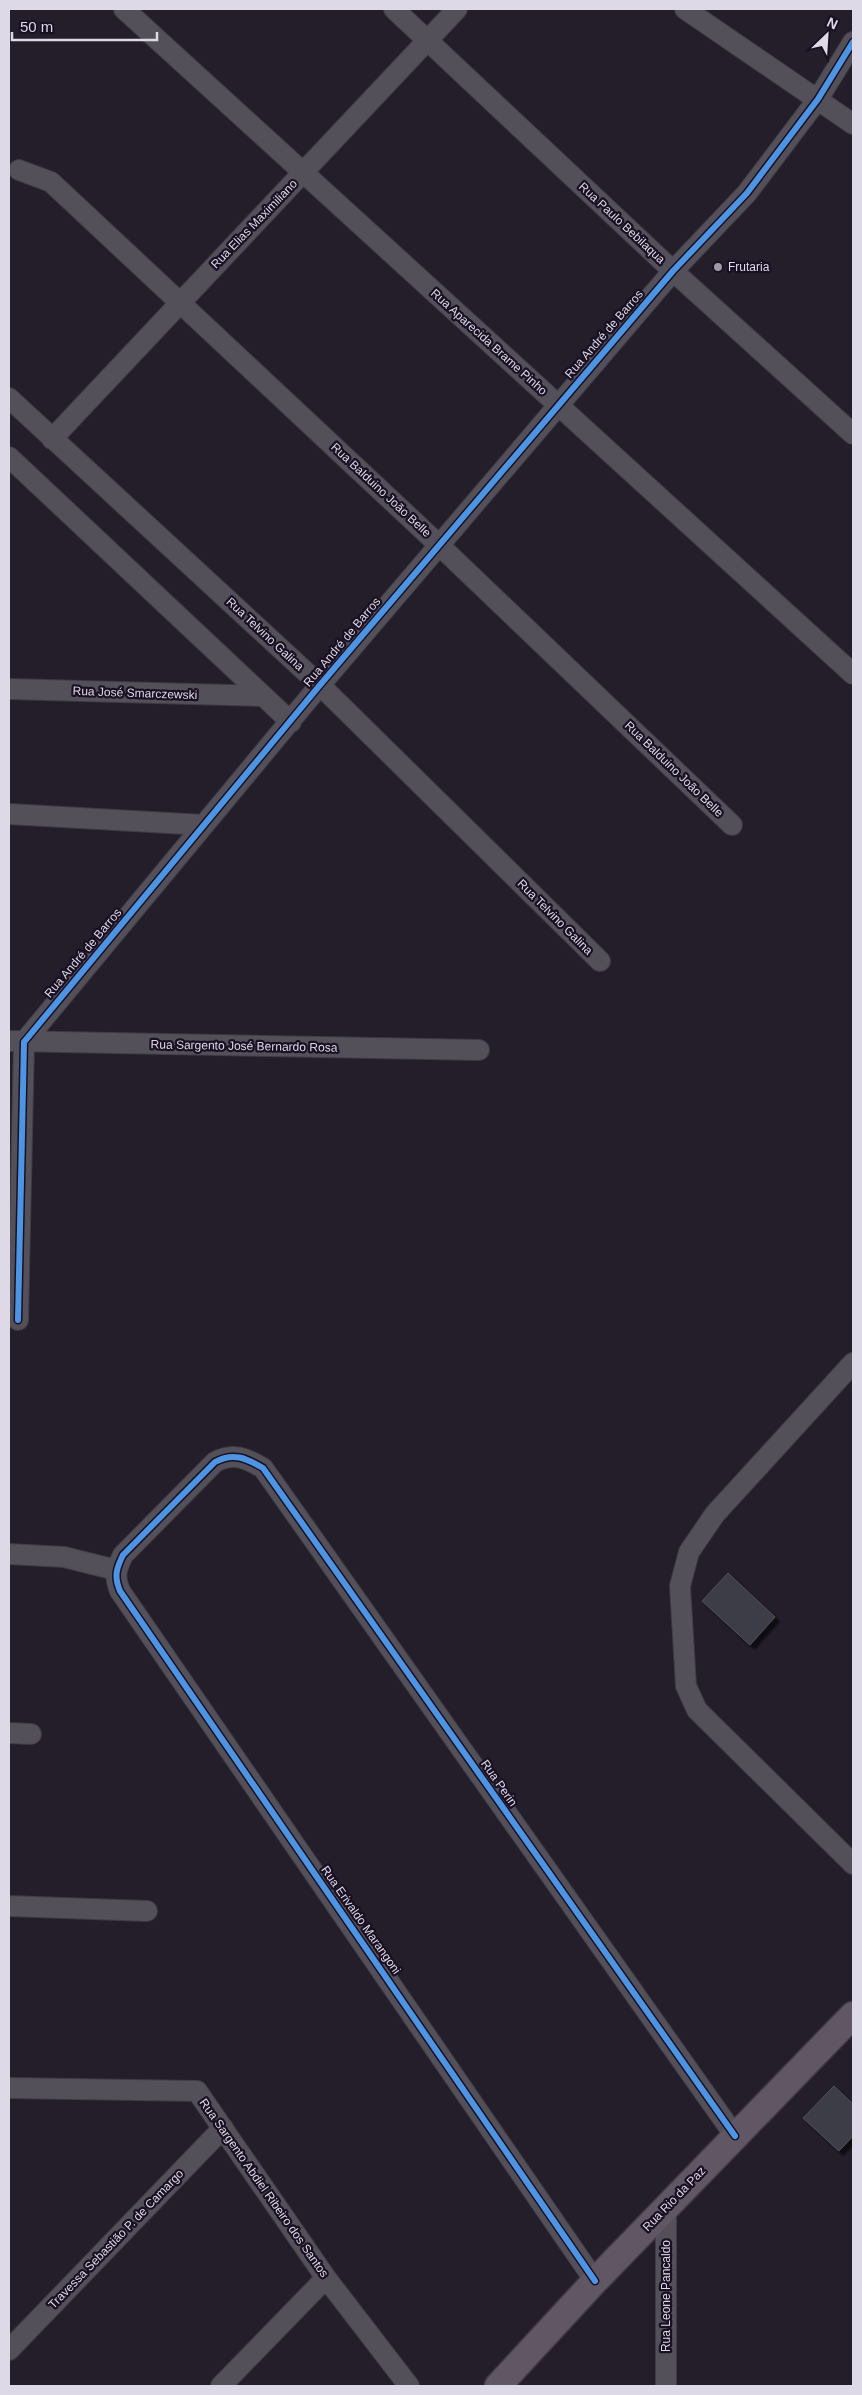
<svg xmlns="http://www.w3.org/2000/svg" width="862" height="2395" viewBox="0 0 862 2395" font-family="Helvetica,sans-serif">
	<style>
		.building { fill: #3e3c47; stroke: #515059; filter: url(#shadow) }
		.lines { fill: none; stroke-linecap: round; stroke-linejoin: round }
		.minor-casing { stroke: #3e3b44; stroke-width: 22 }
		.major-casing { stroke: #3e3b44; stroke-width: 29 }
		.minor { stroke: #535059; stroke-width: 20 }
		.major { stroke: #615764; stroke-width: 26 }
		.cycleway-casing { stroke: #191024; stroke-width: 9 }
		.cycleway { stroke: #4d94e3; stroke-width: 6 }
		.poi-dot { fill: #9d98a4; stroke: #191024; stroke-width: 2 }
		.labels { text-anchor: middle; stroke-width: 4.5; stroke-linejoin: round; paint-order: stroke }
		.street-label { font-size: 12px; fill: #ded9e6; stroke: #191024 }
		.poi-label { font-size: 12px; fill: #ded9e6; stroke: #191024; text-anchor: start }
	</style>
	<defs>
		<filter id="shadow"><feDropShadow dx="4.5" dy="4.5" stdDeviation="1" flood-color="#0009"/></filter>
	</defs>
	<rect width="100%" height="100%" fill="#231e29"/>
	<path class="building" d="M728 1573 775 1617 750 1645 702 1601Z
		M834 2086 853 2104V2136L839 2151 803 2118Z"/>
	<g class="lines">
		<g class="minor-casing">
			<path id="minor" d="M124 9 853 674
				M394 9 673 271 853 434
				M685 9 853 124
				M19 170 51 182 439 545 732 825
				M9 398 320 685 600 961
				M52 439 457 9
				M9 457 291 722
				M9 689 262 696
				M9 814 204 825
				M9 1041 479 1050
				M18 1320 24 1042 320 685 673 271 747 193 818 99 853 42
				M853 1363 715 1514 689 1552 680 1586 686 1686 697 1710 853 1864
				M9 1554 64 1557 116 1570
				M9 1733 31 1734
				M9 1906 147 1911
				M9 2088 197 2091 326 2278 409 2386
				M595 2281 120 1591C114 1577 116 1569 123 1555L215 1462C233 1452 246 1458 263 1468L735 2136
				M9 2350 223 2128
				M221 2386 326 2278
				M666 2386V2207"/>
		</g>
		<g class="major-casing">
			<path id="major" d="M498 2386 595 2281 853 2015"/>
		</g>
		<use href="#minor" class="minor"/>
		<use href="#major" class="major"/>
		<g class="cycleway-casing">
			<path id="cycleway" d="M18 1320 24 1042 320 685 673 271 747 193 818 99 853 42
				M595 2281 120 1591C114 1577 116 1569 123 1555L215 1462C233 1452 246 1458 263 1468L735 2136"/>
		</g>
		<use href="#cycleway" class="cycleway"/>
	</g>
	<circle class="poi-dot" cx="718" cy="267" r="5"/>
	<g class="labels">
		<g class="street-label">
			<text transform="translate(622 223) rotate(43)" y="4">Rua Paulo Bebilaqua</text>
			<text transform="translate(254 224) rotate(-46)" y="4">Rua Elias Maximiliano</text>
			<text transform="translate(604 334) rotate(-49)" y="4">Rua André de Barros</text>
			<text transform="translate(489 342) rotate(42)" y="4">Rua Aparecida Brame Pinho</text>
			<text transform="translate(381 490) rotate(43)" y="4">Rua Balduino João Belle</text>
			<text transform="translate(265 634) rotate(43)" y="4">Rua Telvino Galina</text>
			<text transform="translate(342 642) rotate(-50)" y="4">Rua André de Barros</text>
			<text transform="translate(135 693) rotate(2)" y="4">Rua José Smarczewski</text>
			<text transform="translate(674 769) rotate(44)" y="4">Rua Balduino João Belle</text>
			<text transform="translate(555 917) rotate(45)" y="4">Rua Telvino Galina</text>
			<text transform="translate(83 953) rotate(-50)" y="4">Rua André de Barros</text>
			<text transform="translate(244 1046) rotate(1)" y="4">Rua Sargento José Bernardo Rosa</text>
			<text transform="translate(499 1783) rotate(55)" y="4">Rua Perin</text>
			<text transform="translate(361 1920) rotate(55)" y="4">Rua Erivaldo Marangoni</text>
			<text transform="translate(264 2188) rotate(55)" y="4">Rua Sargento Abdiel Ribeiro dos Santos</text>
			<text transform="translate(674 2199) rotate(-46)" y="4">Rua Rio da Paz</text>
			<text transform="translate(116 2239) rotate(-46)" y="4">Travessa Sebastião P. de Camargo</text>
			<text transform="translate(666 2296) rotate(-90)" y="4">Rua Leone Pancaldo</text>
		</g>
		<g class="poi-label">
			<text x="728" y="271">Frutaria</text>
		</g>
	</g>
	<rect width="862" height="2395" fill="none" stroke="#ded9e6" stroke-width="20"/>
	<g transform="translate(827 35) rotate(25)" stroke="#191024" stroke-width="4" paint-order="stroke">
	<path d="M0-4L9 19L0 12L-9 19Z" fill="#ded9e6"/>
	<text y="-8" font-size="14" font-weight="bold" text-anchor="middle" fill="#ded9e6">N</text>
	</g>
	<path d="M12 32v8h145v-8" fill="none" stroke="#ded9e6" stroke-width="2.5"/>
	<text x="20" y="32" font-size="15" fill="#ded9e6" stroke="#191024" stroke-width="4" paint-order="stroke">50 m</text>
</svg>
